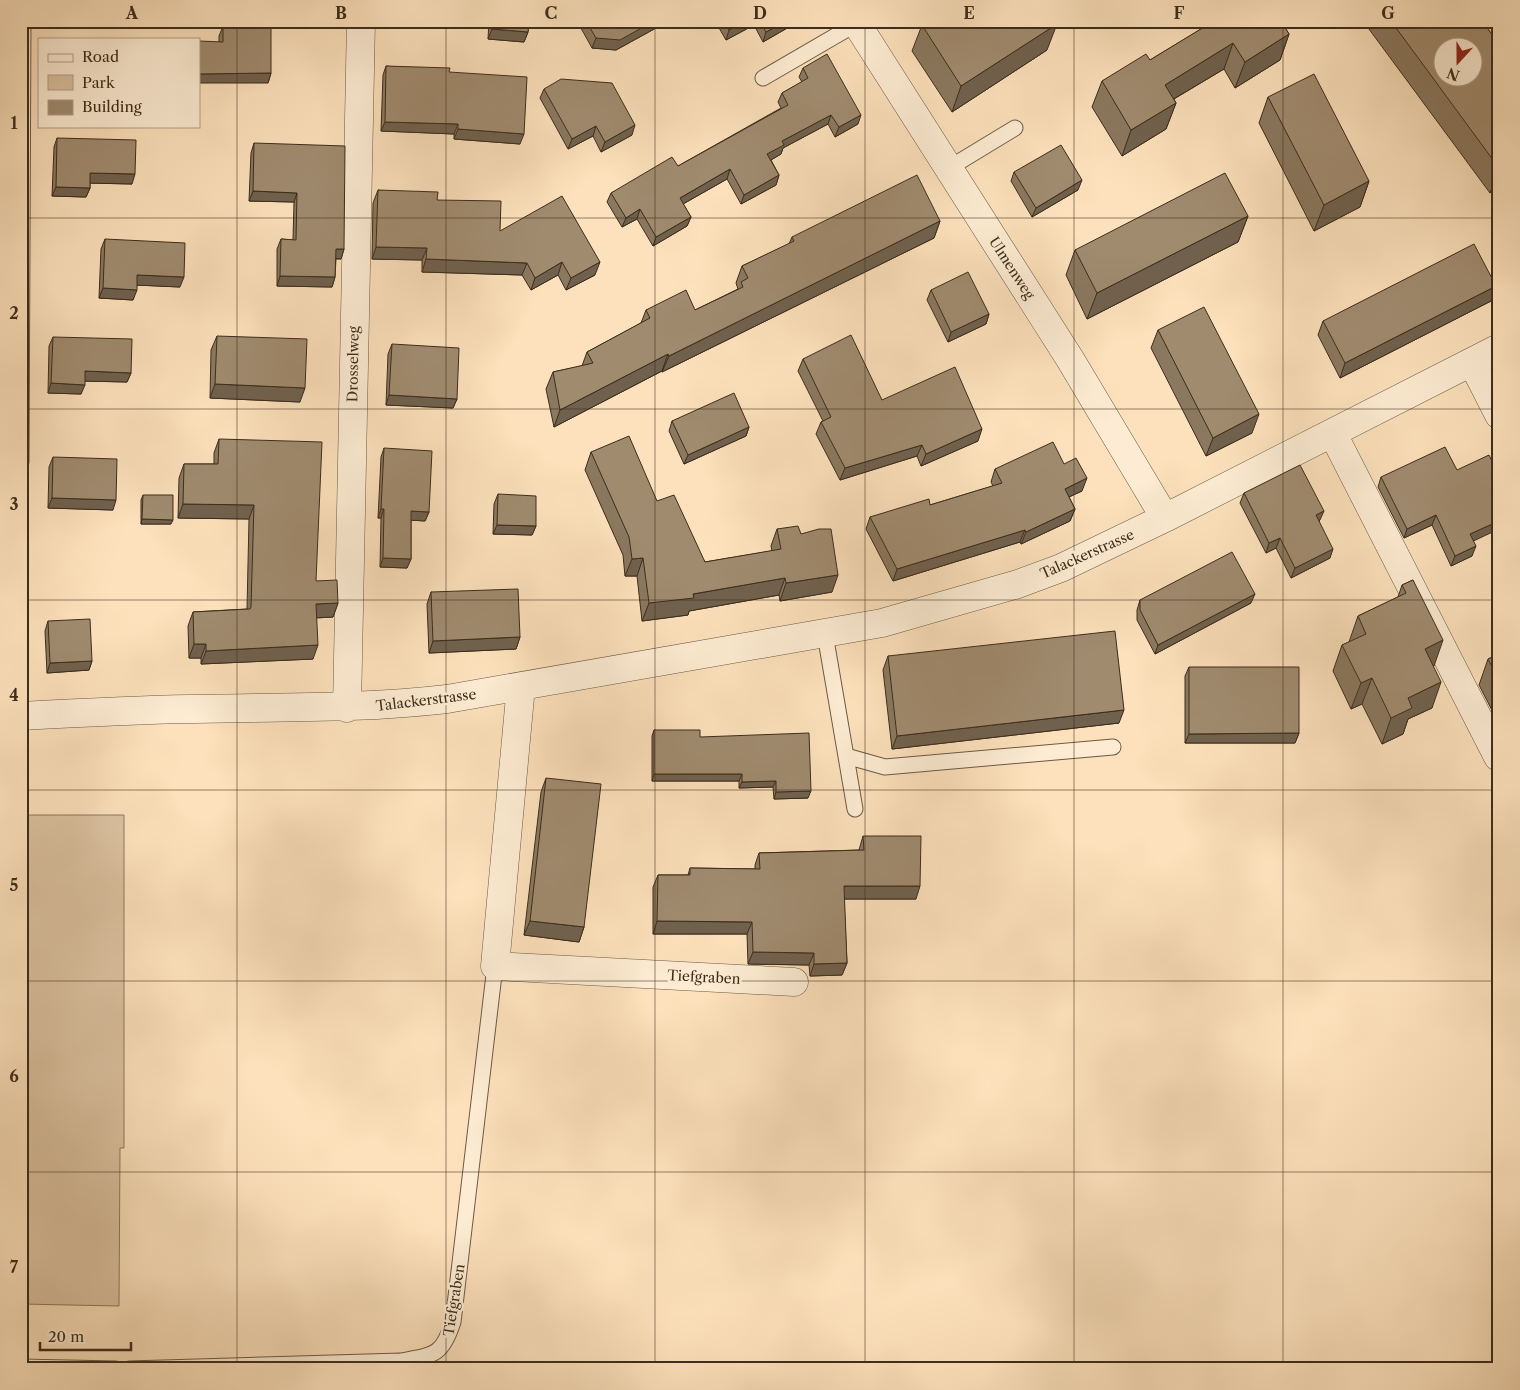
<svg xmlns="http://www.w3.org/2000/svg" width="1520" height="1390" viewBox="0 0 1520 1390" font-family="'Libre Caslon Text',serif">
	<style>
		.green { fill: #dbc2a1; stroke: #8c785e }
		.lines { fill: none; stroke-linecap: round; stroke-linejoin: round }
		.service-casing { stroke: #6c5a43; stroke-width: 17 }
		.minor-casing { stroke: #6c5a43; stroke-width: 29 }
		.service { stroke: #fdecd3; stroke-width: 15 }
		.minor { stroke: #fdecd3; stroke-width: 28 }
		.wall { fill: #8a785f; stroke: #3c2d1b }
		.shaded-wall { fill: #70614e; stroke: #3c2d1b }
		.building { fill: #a08b6f; stroke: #3c2d1b; fill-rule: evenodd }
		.grid { fill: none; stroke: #3c2d1b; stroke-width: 1; stroke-opacity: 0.55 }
		.labels { text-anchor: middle; stroke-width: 5; stroke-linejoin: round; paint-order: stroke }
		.street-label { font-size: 14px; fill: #3c2d1b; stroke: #fdecd3 }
		.neatline { fill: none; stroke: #3c2d1b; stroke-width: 2 }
		.grid-label { font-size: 16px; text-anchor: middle; font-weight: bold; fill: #3c2d1b }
	</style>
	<rect width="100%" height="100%" fill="#fce1bc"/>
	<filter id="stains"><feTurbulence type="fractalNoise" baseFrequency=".004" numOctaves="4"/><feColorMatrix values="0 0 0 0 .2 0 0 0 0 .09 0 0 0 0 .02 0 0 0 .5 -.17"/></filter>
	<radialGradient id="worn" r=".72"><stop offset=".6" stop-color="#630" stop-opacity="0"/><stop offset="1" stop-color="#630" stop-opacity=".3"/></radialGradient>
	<path class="green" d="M21 815H124V1148H120L119 1306 21 1304Z"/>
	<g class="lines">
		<g class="service-casing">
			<path id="service" d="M763 78 856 24
				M949 168 1015 128
				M21 462 23 21
				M825 634 855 809
				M846 756 885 767 1113 747
				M21 1367 116 1369
				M129 1369 401 1361C434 1355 442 1356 453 1322L495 966"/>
		</g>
		<g class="minor-casing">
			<path id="minor" d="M855 21 1070 359 1165 518
				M1472 362 1499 415
				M1333 434 1498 757
				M521 686 495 966 794 982
				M347 708 361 21
				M21 716C77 713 133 710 189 709 275 707 361 709 447 699L882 623 1018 584 1061 568 1165 518 1499 348"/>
		</g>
		<use href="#service" class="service"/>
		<use href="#minor" class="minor"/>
	</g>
	<path class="wall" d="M489 21H529L528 32 524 42 488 39Z
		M577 21H658L656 28 616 50 592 48Z
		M715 21H791L789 27 763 42 754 25 726 40Z
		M1212 21H1281L1289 34 1280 60 1235 88 1224 69 1174 99 1176 103 1166 129 1122 156 1092 107 1102 81 1150 60 1211 23Z
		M1363 21H1482L1499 44V186L1490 193Z
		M922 25 1047 50 952 112 912 51Z
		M223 26 271 73 268 83 219 42V36Z
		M386 66 449 72 520 144 454 139V134L381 131 383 75Z
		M803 68 858 124 835 137 828 124 783 148 781 154 771 160 779 175 776 185 741 204 727 179 683 204 691 217 687 226 653 246 637 219 622 227 607 202 611 193 678 166 781 108 778 102 782 93 802 82 799 77Z
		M544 89 632 135 601 152 593 136 568 149 540 98Z
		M1268 97 1369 181 1360 207 1314 231 1259 123Z
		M57 138 132 184 90 183V188L86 197 52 196 54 147Z
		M254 143 344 249 341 259H336L335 277 332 287 277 286V249L281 239 293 240 294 202 249 201 251 153Z
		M1014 172 1078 190 1032 217 1011 181Z
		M378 190 437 200 500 231 595 275 566 290 558 275 531 290 522 275 422 272V260L372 259 373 203Z
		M1248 216 1238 242 1087 319 1066 275 1075 250Z
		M940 221 934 238 662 372V371L554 427 546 389 553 372 582 366 587 352 641 323 646 310H695L738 289 736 283 742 266 789 244 792 237Z
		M105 239 180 287 137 285 133 300 99 298 101 249Z
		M931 290 989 314 986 324 948 342 927 300Z
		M1491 301 1340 378 1318 335 1323 321Z
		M1158 330 1252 433 1206 456 1151 348Z
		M217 336 300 402 210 398 211 350Z
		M53 337 131 373 127 382 85 381 81 394 48 393 49 346Z
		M392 344 457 399 453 408 386 405 388 354Z
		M803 359 882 400 978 441 921 466 917 456 840 480 816 434 821 422 823 421 798 371Z
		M672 421 749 427 746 436 684 464 669 431Z
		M219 439 316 581 338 603 333 617 316 618 313 659 201 664V658H189L188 626 193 612 247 609 249 519 178 518 179 478 184 464H214V453Z
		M384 448 429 512 425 521 411 520V559L407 568 380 567 381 518H378L381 457Z
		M591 452 657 501 705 562 772 551 771 546 777 529 801 534 832 592 780 601 779 595 689 611 688 615 642 621 637 576H625L623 555 585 470Z
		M53 457 113 510 48 508 49 467Z
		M1064 464 1082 491 1069 497 1075 509 1070 521 1021 544 1020 542 893 581 866 529 870 517 930 505 993 486 991 482 995 469Z
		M1381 477 1473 541 1472 556 1451 566 1432 525 1404 538 1378 487Z
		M1244 493 1320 520 1319 521 1330 558 1291 578 1276 548 1266 553 1240 503Z
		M498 494 536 526 532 535 493 534 494 504Z
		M143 495 171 524H141V500Z
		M1413 580 1434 666H1433L1432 708 1408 719 1403 734 1382 744 1362 704 1351 709 1333 671 1342 645 1349 642 1358 616 1398 597 1402 585Z
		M431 592 520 637 516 649 429 653 427 604Z
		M1140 600 1251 603 1155 654 1137 620V610Z
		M48 621 92 661 89 670 47 673 45 631Z
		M1499 654V724L1479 685 1488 659Z
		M888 656 1119 723 892 749 883 670Z
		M1189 667 1299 733 1295 743H1185V676Z
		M654 730 700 737 808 798 774 799 773 787 739 788V781H652V736Z
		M546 778 584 927 579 942 524 935 541 792Z
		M863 836 916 899H844L847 963 842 975 810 976 809 965 748 964 747 934H653V887L658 875H688L690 868 755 869V865L759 853 859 850Z"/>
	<path class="shaded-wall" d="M654 21H658L656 28 616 50 592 48 596 38Z
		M746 21H755L754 25 726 40 729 30Z
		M786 21H791L789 27 763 42 766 32Z
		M1057 24 1047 50 952 112 961 86Z
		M492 29 528 32 524 42 488 39Z
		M1289 34 1280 60 1235 88 1245 62Z
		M1233 43 1224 69 1155 110 1165 85Z
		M271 73 268 83H199V74Z
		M1176 103 1166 129 1122 156 1131 130Z
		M831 115 828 124 783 148 781 154 764 164 767 154 782 141Z
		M861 115 858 124 835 137 839 127Z
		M385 122 458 124 454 134 381 131Z
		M635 125 632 135 601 152 605 142Z
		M596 126 593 136 568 149 572 139Z
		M458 129 524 134 520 144 454 139Z
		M730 169 727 179 676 208 680 198Z
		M1499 169V186L1490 193Z
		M90 173 135 174 132 184 86 183Z
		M779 175 776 185 741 204 744 195Z
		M1082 180 1078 190 1032 217 1036 208Z
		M1369 181 1360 207 1314 231 1324 205Z
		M56 187 90 188 86 197 52 196Z
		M253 191 297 193 294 202 249 201Z
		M640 209 637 219 622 227 626 218Z
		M1248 216 1238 242 1087 319 1097 293Z
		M691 217 687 226 653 246 656 237Z
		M940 221 934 238 662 372 669 356Z
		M376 247 427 248 422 260 372 259Z
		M336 249H344L341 259 332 258Z
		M426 259 527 263 522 275 422 272Z
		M562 262 558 275 531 290 535 278Z
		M600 262 595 275 566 290 571 278Z
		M137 275 184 277 180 287 134 285Z
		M280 276 335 277 332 287 277 286Z
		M1496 286 1491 301 1340 378 1345 363Z
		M103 288 137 290 133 300 99 298Z
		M989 314 986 324 948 342 951 332Z
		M668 354 662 371 554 427 560 410Z
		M85 371 131 373 127 382 82 381Z
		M51 383 85 385 81 394 48 393Z
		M215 384 305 388 300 402 210 398Z
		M389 395 457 399 453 408 386 405Z
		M1259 414 1252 433 1206 456 1213 438Z
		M749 427 746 436 684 464 688 455Z
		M982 429 978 441 921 466 926 454Z
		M922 445 917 456 840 480 845 468Z
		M1087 478 1082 491 1060 501 1065 489Z
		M52 498 116 500 113 510 48 508Z
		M183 504 254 505 249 519 178 518Z
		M381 509H384L381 518H378Z
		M1075 509 1070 521 1021 544 1026 532Z
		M411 511 429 512 425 521 408 520Z
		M1324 511 1320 520 1312 524 1316 515Z
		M1436 515 1432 525 1404 538 1407 529Z
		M142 519 173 520 171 524H141Z
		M1499 521V529L1467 544 1470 534Z
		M497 525 536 526 532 535 493 534Z
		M1025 530 1020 542 893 581 897 569Z
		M1280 538 1276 548 1266 553 1269 543Z
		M1476 546 1472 556 1451 566 1455 556Z
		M1333 549 1330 558 1291 578 1295 568Z
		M383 558 411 559 407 568 380 567Z
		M643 558 637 576H625L632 559Z
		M838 575 832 592 780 601 786 583Z
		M785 578 779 595 689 611 688 615 642 621 649 603 693 594Z
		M1255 594 1251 603 1155 654 1158 645Z
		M338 603 333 617 311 618 316 604Z
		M520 637 516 649 429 653 433 641Z
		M1443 640 1434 666 1415 675 1425 649Z
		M194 644H206L201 658H189Z
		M318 645 313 659 201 664 206 651Z
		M92 661 89 670 47 673 50 663Z
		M1372 678 1362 704 1351 709 1361 683Z
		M1441 682 1432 708 1408 719 1403 734 1382 744 1391 718 1408 698Z
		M1124 710 1119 723 892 749 897 736Z
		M1299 733 1295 743H1185L1189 734Z
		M654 774H742L739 781H652Z
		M776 781 773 787 739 788 742 782Z
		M811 791 808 798 774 799 776 792Z
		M844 886H920L916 899H839Z
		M530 921 584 927 579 942 524 935Z
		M657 921 752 922 747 934H653Z
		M753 952 814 953 809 965 748 964Z
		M847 963 842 975 810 976 814 964Z"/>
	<path class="building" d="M492 21H529L528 32 492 29Z
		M586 21H654L620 40 596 38Z
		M724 21H746L729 30Z
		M760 21H786L766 32Z
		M927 21H1055L1057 24 961 86 922 25Z
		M1214 21H1281L1289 34 1245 62 1233 43 1165 85 1176 103 1131 130 1102 81 1146 54 1150 60Z
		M1391 21H1482L1499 44V168ZM1442 48H1472V78H1442Z
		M223 26H271V73L199 74V41L223 42Z
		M827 54 861 115 839 127 831 115 782 141 784 145 767 154 779 175 744 195 730 169 680 198 691 217 656 237 640 209 626 218 611 193 672 157 678 166 788 105 782 93 808 78 803 68Z
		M386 66 450 68 449 72 527 77 524 134 458 129V124L385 122Z
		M1314 74 1369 181 1324 205 1268 97Z
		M561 79 612 83 635 125 605 142 596 126 572 139 544 89Z
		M57 138 136 140 135 174 90 173V188L56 187Z
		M254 143 345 146 344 249H336L335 277 280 276 281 239 296 240 297 193 253 191Z
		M1061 145 1082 180 1036 208 1014 172Z
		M1225 173 1248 216 1097 293 1075 250Z
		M917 175 940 221 669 356 668 354 560 410 553 372 593 363 587 352 650 318 646 310 686 290 695 310 743 287 741 282 748 278 742 266 794 241 792 237Z
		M378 190 438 192 437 200 501 201 500 231 562 196 600 262 571 278 562 262 535 278 527 263 426 259 427 248 376 247Z
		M105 239 185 243 184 277 137 275V290L103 288Z
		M1474 244 1496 286 1345 363 1323 321Z
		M968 272 989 314 951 332 931 290Z
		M1204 307 1259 414 1213 438 1158 330Z
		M851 335 882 400 955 367 982 429 926 454 922 445 845 468 821 422 831 417 803 359Z
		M217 336 307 339 305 388 215 384Z
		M53 337 132 339 131 373 85 371V385L51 383Z
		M392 344 459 348 457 399 389 395Z
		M734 393 749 427 688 455 672 421Z
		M629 436 657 501 674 495 705 562 781 549 777 529 798 526 801 534 819 529H831L838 575 786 583 785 578 693 594 694 598 649 603 643 558 632 559 629 537 591 452Z
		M219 439 322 442 316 581 337 580 338 603 316 604 318 645 206 651V644H194L193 612 250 609 251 607 254 505 183 504 184 464H218Z
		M1053 442 1064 464 1076 458 1087 478 1065 489 1075 509 1026 532 1025 530 897 569 870 517 929 499 930 505 1002 483 995 469Z
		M1445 447 1457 470 1489 455 1499 476V521L1470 534 1476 546 1455 556 1436 515 1407 529 1381 477Z
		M384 448 432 451 429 512 411 511V559L383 558 384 509H381Z
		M53 457 117 459 116 500 52 498Z
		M1300 465 1324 511 1316 515 1333 549 1295 568 1280 538 1269 543 1244 493Z
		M498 494 536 496V526L497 525Z
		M143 495H173V520L142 519Z
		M1232 552 1255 594 1158 645 1140 610V600Z
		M1413 580 1443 640 1425 649 1441 682 1408 698 1412 708 1391 718 1372 678 1361 683 1342 645 1366 634 1358 616 1406 593 1402 585Z
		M518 589 520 637 433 641 431 592Z
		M90 619 92 661 50 663 48 621Z
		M1115 631 1124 710 897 736 888 656Z
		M1499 654V680L1488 659Z
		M1189 667H1299V733L1189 734Z
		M654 730H700V737L809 733 811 791 776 792V781L742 782V774H654Z
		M546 778 601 784 584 927 530 921Z
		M863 836H921L920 886H844L847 963 814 964V953L753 952 752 922 657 921 658 875H690V868L760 869 759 853 864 850Z"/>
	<path class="grid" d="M237 21V1369M446 21V1369M655 21V1369M865 21V1369M1074 21V1369M1283 21V1369M21 218H1499M21 409H1499M21 600H1499M21 790H1499M21 981H1499M21 1172H1499"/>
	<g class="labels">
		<g class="street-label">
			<text transform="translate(1012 268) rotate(57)" y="5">Ulmenweg</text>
			<text transform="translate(353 364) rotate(-89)" y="5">Drosselweg</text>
			<text transform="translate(1087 554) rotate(-24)" y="5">Talackerstrasse</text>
			<text transform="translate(426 700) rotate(-7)" y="5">Talackerstrasse</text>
			<text transform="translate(704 977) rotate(3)" y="5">Tiefgraben</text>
			<text transform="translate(454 1300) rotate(-81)" y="5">Tiefgraben</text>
		</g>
	</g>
	<rect width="1520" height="1390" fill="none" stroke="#fce1bc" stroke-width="55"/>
	<rect x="38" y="38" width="162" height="90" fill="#fdecd3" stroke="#b0a089"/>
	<rect x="48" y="54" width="25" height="8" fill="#fdecd3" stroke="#b0a089"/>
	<text x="82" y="62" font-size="15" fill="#3c2d1b">Road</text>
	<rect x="48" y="75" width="25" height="15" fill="#dbc2a1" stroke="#b0a089"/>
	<text x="82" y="88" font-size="15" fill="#3c2d1b">Park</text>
	<rect x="48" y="100" width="25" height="15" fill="#a08b6f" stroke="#b0a089"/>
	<text x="82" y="112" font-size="15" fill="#3c2d1b">Building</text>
	<g transform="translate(1458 62) rotate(201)"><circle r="24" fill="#fdecd3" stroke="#b0a089"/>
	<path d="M0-4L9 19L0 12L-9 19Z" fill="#8f2418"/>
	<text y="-8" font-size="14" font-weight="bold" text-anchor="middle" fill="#3c2d1b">N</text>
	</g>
	<path d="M40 1342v8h91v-8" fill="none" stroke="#3c2d1b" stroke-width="2.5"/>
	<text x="48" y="1342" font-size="15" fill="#3c2d1b" stroke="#fdecd3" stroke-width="4" paint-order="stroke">20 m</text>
	<rect x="28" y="28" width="1464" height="1334" class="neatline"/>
	<g class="grid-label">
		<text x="132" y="19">A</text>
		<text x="341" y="19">B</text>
		<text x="551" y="19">C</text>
		<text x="760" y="19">D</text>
		<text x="969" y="19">E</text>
		<text x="1179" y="19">F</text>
		<text x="1388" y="19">G</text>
		<text x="14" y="129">1</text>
		<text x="14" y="319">2</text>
		<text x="14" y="510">3</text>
		<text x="14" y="701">4</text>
		<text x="14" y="891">5</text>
		<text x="14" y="1082">6</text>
		<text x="14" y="1273">7</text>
	</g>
	<rect width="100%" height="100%" filter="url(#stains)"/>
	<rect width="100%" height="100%" fill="url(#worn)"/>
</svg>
